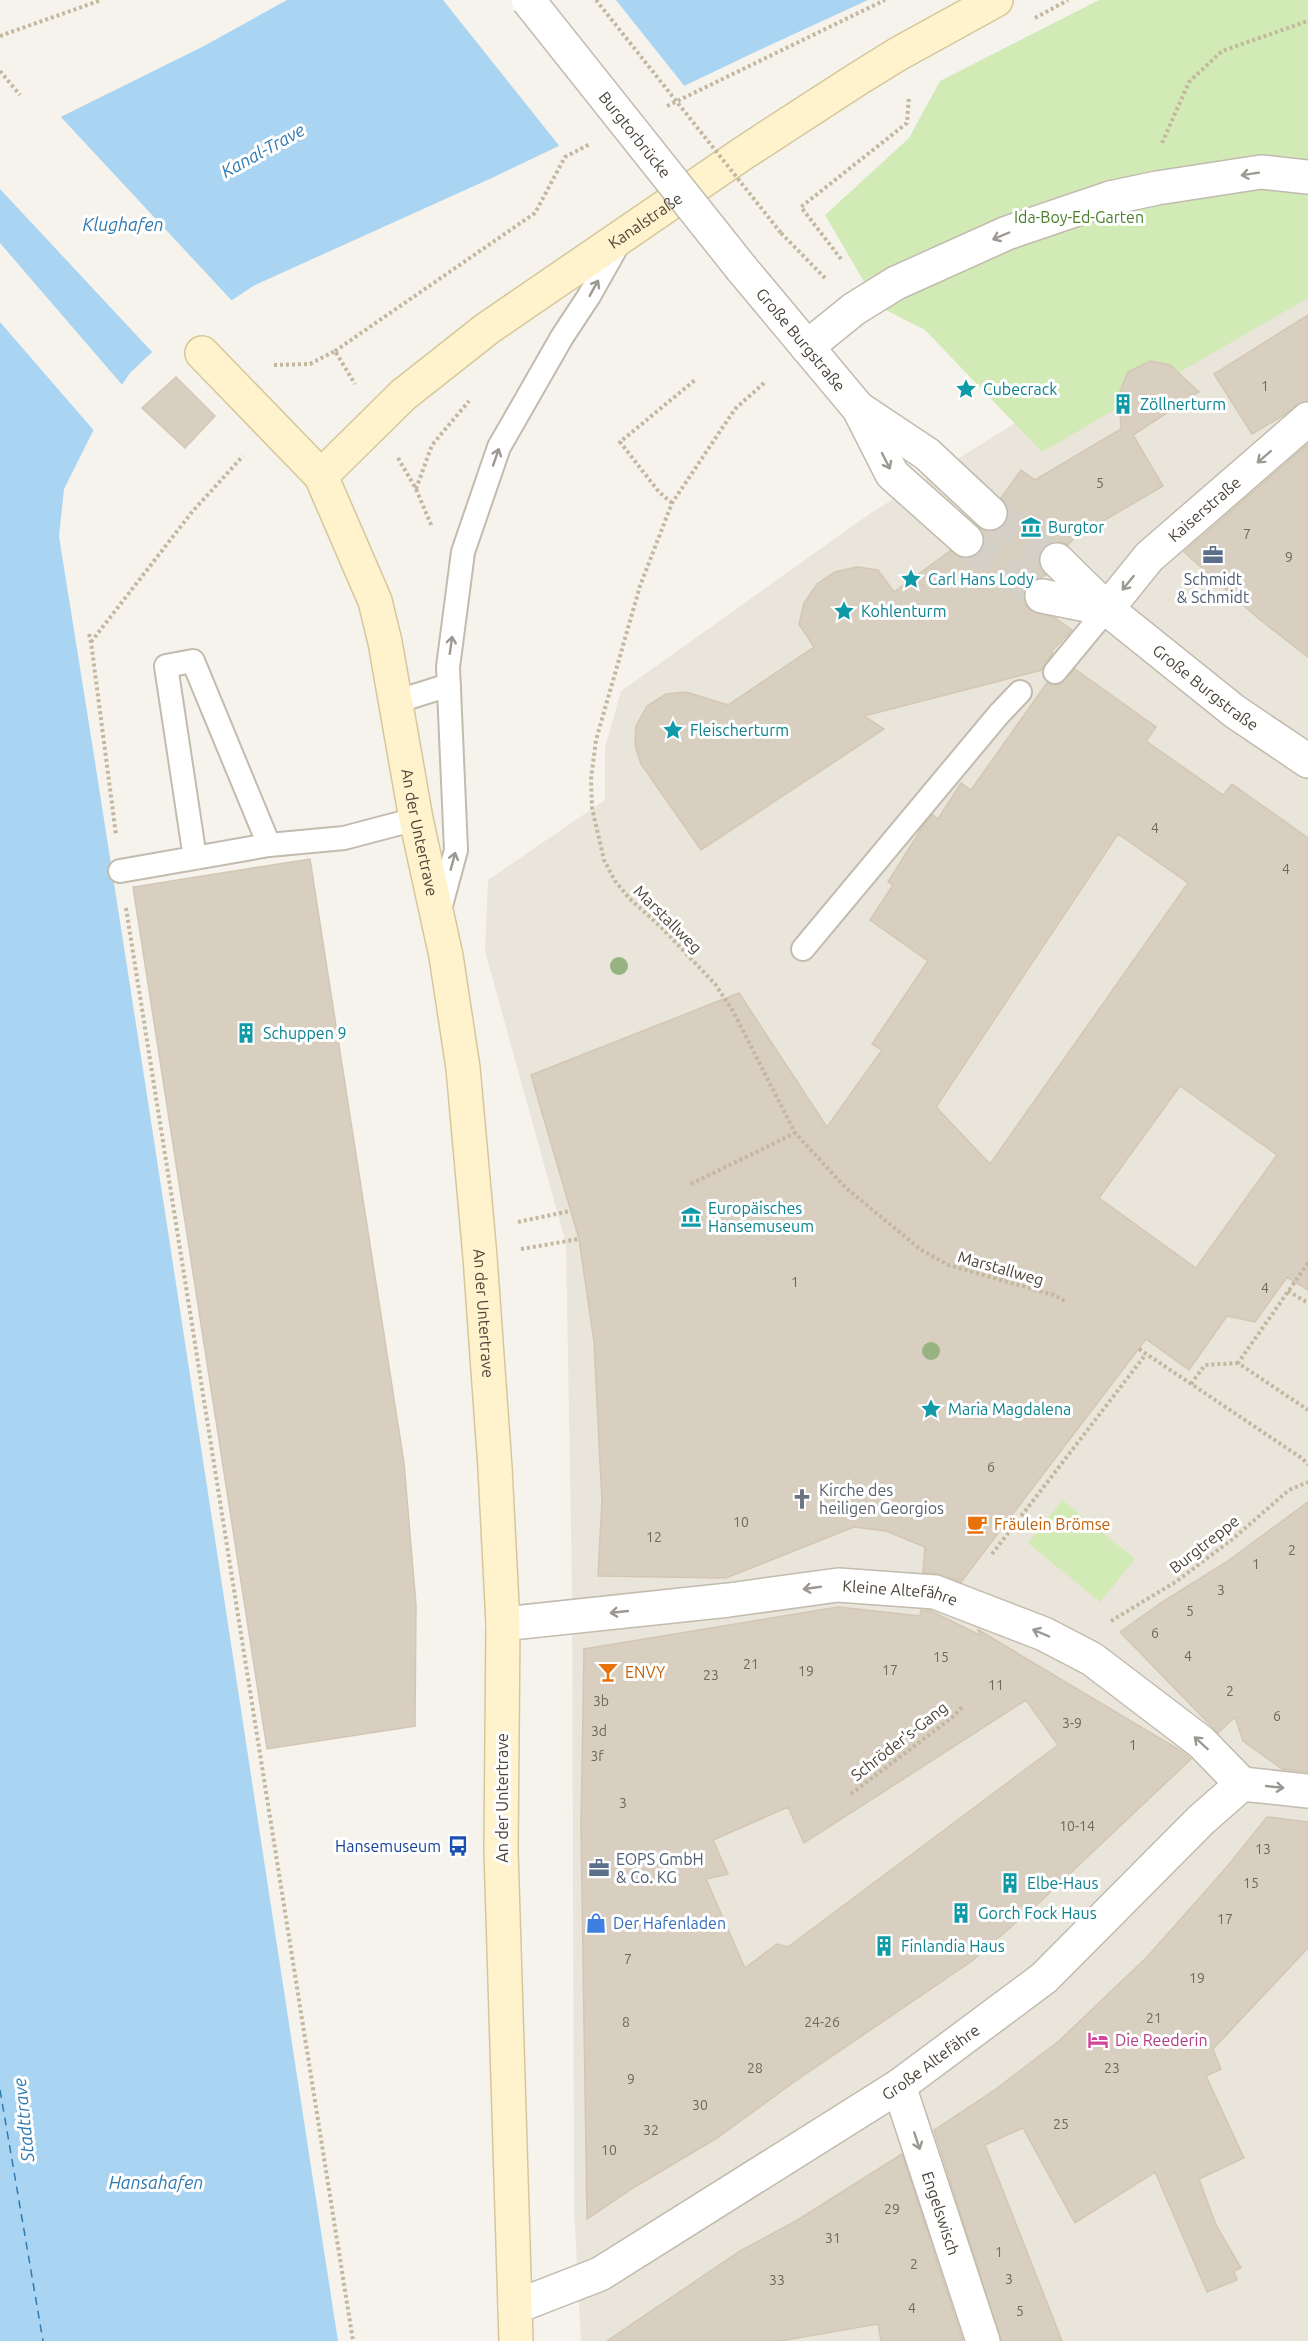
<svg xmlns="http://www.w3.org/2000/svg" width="1308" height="2341" viewBox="0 0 1308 2341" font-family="Ubuntu,sans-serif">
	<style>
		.residential { fill: #eae5da }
		.green { fill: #d2eab5 }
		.water { fill: #a9d4f2 }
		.pier { fill: #f6f3ec }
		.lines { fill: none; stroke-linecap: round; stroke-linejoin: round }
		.ferry { stroke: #2e7ab2; stroke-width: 1.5; stroke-dasharray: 8 6; stroke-linecap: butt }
		.building { fill: #d8cfc1; stroke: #d3c7b4; stroke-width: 1.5; fill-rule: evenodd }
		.tertiary-tunnel { stroke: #d4d0c8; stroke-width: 33; stroke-dasharray: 33 16; stroke-linecap: butt }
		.service-casing { stroke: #c2bbae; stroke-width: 26 }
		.minor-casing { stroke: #c2bbae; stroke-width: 36 }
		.tertiary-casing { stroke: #c2bbae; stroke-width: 36 }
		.secondary-casing { stroke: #d6c79b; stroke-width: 36 }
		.path { stroke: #c4b79f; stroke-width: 4; stroke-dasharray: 3 3; stroke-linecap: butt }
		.service { stroke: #fff; stroke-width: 22 }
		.minor { stroke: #fff; stroke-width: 33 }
		.tertiary { stroke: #fff; stroke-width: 33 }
		.secondary { stroke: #fff3cd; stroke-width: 33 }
		.tertiary-bridge-casing { stroke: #c2bbae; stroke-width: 36; stroke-linecap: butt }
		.path-bridge { stroke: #c4b79f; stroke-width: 4; stroke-dasharray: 3 3; stroke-linecap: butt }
		.tertiary-bridge { stroke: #fff; stroke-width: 33 }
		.tree { fill: #97b381 }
		.oneway { stroke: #9c9892 }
		.labels { text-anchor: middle; stroke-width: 6; stroke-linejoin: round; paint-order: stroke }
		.number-label { font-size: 14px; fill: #6e675b }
		.street-label { font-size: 16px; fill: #4b4439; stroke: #fff }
		.park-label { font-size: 16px; fill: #4a7f2a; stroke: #fff }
		.culture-label { font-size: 16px; fill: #0d838f; stroke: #fff; text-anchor: start }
		.service-label { font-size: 16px; fill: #4e5e75; stroke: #fff }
		.worship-label { font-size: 16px; fill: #5b616d; stroke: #fff; text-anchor: start }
		.food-label { font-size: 16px; fill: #c56008; stroke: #fff; text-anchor: start }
		.transit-label { font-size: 16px; fill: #164399; stroke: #fff; text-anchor: end }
		.shop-label { font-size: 16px; fill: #366cbe; stroke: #fff; text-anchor: start }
		.hotel-label { font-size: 16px; fill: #b23c85; stroke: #fff; text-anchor: start }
		.water-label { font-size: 18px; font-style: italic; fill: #2e7ab2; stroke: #fff }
	</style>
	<rect width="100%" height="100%" fill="#f6f3ec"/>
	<path class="residential" d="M1308 240V2341H581L574 2210 572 1584 566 1244 485 951 488 880 605 800V748L621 691 871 513Z"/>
	<path class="green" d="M1099 0H1308V298L1042 452 925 330 886 310 873 297 825 215 909 138 940 81Z
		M1062 1500 1135 1559 1100 1602 1028 1543Z"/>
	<path class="water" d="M287 0H868L753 53 494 177 255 285 150 354 130 373 99 419 64 489 59 536 61 549C157 1145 245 1744 338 2341H0V147L202 47Z"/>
	<path class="pier" d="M443 0H616L686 88 561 148Z
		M59 115 234 303 155 355 0 189V144Z
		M0 243 124 387 96 433 0 322Z"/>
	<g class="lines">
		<path class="ferry" d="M0 2090 43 2341"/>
	</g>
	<path class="building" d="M1308 315V401L1296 405 1284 415 1252 434 1214 374Z
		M1150 361 1170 365 1199 392 1133 435 1163 486 1074 538 1068 545 1061 542H1053L1043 547 1039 556V564L1046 575 1028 584 1024 593V603L1030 610 1055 618 1072 630 1051 652 1053 653 1042 670 864 716 884 729 701 850 641 764 635 745 636 726 647 706 666 694 686 692 728 705 814 647 799 624 804 603 817 584 835 572 857 567 878 570 894 592 950 551 963 558H972L980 553 984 543V535L980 528 986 531H995L1004 525 1008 518V508L1001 498 1021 470 1035 480 1121 429 1119 394 1128 372Z
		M176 377 215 416 185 448 142 408Z
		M1308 444V657L1259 619 1184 552Z
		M1075 669 1156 727 1146 741 1223 795 1232 784 1308 838V1290L1287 1277 1255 1322 1227 1316 1189 1370 1146 1339 961 1582 941 1574 923 1572 925 1547 886 1531 854 1527 726 1578 598 1576 602 1501 594 1342 579 1239 531 1075 739 993 827 1127 882 1050 872 1044 928 961 870 920 893 885 888 882 925 823 933 815 938 819 961 783 971 790 1047 683 1053 685 1060 684ZM1118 834 1188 883 990 1164 936 1107ZM1180 1086 1277 1155 1196 1268 1099 1198Z
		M310 859 404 1463 416 1605 415 1726 267 1749 133 887Z
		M1308 1502V1772L1282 1769 1243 1741 1235 1717 1218 1733 1120 1632 1162 1602 1225 1563Z
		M838 1607 920 1616 921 1610 931 1611 982 1636 977 1629 1183 1752 1191 1759 1043 1899 972 1961 794 2082 717 2138 633 2188 587 2219 581 1826 584 1649ZM1026 1700 1058 1745 788 1947 777 1944 745 1968 706 1879 728 1874 713 1840 788 1807 804 1843Z
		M1267 1817 1308 1822V1948L1213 2049 1221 2069 1206 2076 1244 2158 1199 2179 1216 2225 1241 2268 1234 2271 1237 2280 1207 2292 1155 2172 1075 2223 1023 2128 985 2145 1062 2341H1001L934 2130 992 2092 1060 2040 1147 1957 1226 1868Z
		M902 2154 963 2341H881L878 2324 780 2341H607L740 2251 796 2221Z"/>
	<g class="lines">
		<path class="tertiary-tunnel" d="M990 513 1057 560
			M966 540 1042 596"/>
		<g class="service-casing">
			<path id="service" d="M1055 672 1107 609
				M411 697 449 685
				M195 858 166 666 193 661 269 845
				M120 871 269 845 344 838 416 819
				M439 913 456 850 448 667 463 552 499 447 562 337 589 296 620 241
				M803 949 999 714 1020 692"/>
		</g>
		<g class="minor-casing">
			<g id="minor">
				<path d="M807 347 854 309 896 283 1007 233 1110 198 1157 188 1261 172 1308 177"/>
				<path id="s1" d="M1107 609 1149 557 1308 419"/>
				<path id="s2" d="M503 1624 729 1600 838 1585 935 1592 1044 1634 1092 1659 1201 1742 1242 1784"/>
				<path id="s3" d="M899 2086 983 2341"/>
				<path id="s4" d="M515 2307 600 2274 899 2086 1044 1978 1201 1820 1242 1784 1308 1791"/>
			</g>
		</g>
		<g class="tertiary-casing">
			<g id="tertiary">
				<path id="s5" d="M742 269 859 409 892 474 966 540"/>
				<path d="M861 410 927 454 990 513"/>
				<path id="s6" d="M1057 560 1107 609 1234 711 1308 761"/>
				<path d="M1042 596 1107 609"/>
			</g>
		</g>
		<g class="secondary-casing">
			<g id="secondary">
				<path id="s7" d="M202 353 321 476 375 601 385 642 416 819 446 956 463 1068 480 1257 495 1468 503 1624 501 1850 516 2341"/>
				<path id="s8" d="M321 476 403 395 488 328 745 152 856 80 898 54 996 0"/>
			</g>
		</g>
		<path class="path" d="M1035 18 1068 0
			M0 36 101 0
			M0 71 20 95
			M667 106 885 0
			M1162 143 1189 82 1222 51 1308 21
			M781 233 825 278
			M841 259 801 207 907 123 909 96
			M335 351 535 213 565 157 590 144
			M274 365 310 364 335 351 355 384
			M764 383 735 409 672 503 640 586 596 740 591 779 592 808 604 860 615 881 630 899 662 928 715 984 733 1011 795 1133 846 1188 920 1249 948 1265 1054 1295 1065 1301
			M398 458 416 489 432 527
			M416 489 432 445 469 401
			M672 503 659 492 620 442 695 380
			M89 634 91 642 116 835
			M91 642 192 512 243 456
			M126 908 353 2341
			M691 1184 795 1133
			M518 1222 570 1211
			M521 1249 579 1239
			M1308 1263 1238 1363 1308 1410
			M1288 1291 1308 1303
			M1139 1349 1303 1459 1308 1465
			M1191 1384 1205 1365 1238 1363
			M992 1554 1146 1354
			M1111 1621 1177 1581 1235 1537 1289 1490 1308 1482
			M851 1794 954 1716 962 1707"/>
		<use href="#service" class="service"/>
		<use href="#minor" class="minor"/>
		<use href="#tertiary" class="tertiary"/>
		<use href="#secondary" class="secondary"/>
		<g class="tertiary-bridge-casing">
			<g id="tertiary-bridge">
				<path id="s9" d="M528 0 742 269"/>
			</g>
		</g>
		<path class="path-bridge" d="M596 0 781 233"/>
		<use href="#tertiary-bridge" class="tertiary-bridge"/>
	</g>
	<g class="tree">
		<circle cx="619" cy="966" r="9"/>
		<circle cx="931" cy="1351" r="9"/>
	</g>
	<defs><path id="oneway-shaft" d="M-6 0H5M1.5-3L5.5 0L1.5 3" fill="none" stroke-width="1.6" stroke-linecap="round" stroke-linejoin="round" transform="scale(1.5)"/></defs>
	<g class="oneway">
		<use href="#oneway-shaft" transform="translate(1250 174) rotate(171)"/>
		<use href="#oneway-shaft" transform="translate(1001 236) rotate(157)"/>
		<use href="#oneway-shaft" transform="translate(594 288) rotate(-61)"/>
		<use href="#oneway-shaft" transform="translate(496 457) rotate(-71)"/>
		<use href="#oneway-shaft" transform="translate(1264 457) rotate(139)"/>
		<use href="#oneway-shaft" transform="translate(886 461) rotate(63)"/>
		<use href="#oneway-shaft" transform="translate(1128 583) rotate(129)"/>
		<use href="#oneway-shaft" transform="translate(451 645) rotate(-82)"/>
		<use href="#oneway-shaft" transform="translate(453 861) rotate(-75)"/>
		<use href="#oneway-shaft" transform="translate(812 1588) rotate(172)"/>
		<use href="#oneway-shaft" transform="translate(619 1612) rotate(174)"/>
		<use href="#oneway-shaft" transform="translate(1041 1633) rotate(-157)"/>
		<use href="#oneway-shaft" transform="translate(1201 1743) rotate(-138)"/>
		<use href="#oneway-shaft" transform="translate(1275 1787) rotate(6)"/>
		<use href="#oneway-shaft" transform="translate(917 2141) rotate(72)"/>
	</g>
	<defs>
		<g id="sight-bare" transform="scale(1.62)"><path d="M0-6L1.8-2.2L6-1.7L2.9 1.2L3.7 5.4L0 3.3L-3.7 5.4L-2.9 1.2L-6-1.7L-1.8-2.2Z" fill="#0f9aa8" stroke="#fff" stroke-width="2.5" paint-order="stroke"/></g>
		<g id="building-bare" transform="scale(1.62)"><path d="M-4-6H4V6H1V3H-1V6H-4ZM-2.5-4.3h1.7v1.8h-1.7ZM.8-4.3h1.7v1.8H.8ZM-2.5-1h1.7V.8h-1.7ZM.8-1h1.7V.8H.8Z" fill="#0f9aa8" stroke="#fff" stroke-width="2.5" paint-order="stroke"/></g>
		<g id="museum-bare" transform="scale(1.62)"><path d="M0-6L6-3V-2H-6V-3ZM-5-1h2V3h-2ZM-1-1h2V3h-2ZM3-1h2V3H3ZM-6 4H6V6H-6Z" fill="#0f9aa8" stroke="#fff" stroke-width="2.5" paint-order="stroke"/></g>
		<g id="office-bare" transform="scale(1.62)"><path d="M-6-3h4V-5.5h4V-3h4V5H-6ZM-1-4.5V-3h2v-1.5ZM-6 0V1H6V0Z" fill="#5c6f8a" stroke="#fff" stroke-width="2.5" paint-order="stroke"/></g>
		<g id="church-bare" transform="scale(1.62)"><path d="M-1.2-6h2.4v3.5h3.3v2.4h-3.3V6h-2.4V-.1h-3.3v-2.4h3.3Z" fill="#6b7280" stroke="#fff" stroke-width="2.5" paint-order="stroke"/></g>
		<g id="cafe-bare" transform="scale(1.62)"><path d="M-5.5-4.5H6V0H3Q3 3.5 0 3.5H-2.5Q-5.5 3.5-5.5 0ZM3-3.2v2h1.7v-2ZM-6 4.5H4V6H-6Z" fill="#e8710a" stroke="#fff" stroke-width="2.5" paint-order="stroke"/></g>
		<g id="bar-bare" transform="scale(1.62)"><path d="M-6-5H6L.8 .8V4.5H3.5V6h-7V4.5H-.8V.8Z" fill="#e8710a" stroke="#fff" stroke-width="2.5" paint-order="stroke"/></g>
		<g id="bus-bare" transform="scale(1.62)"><path d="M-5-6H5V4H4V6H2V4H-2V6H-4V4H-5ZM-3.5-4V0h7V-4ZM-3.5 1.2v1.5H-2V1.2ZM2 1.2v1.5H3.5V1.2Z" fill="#1a4fb4" stroke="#fff" stroke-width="2.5" paint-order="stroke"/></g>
		<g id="shop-bare" transform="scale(1.62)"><path d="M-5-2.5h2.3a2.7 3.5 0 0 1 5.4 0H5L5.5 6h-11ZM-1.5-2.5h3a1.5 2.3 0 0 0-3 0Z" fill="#3f7fe0" stroke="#fff" stroke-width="2.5" paint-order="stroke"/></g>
		<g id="hotel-bare" transform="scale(1.62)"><path d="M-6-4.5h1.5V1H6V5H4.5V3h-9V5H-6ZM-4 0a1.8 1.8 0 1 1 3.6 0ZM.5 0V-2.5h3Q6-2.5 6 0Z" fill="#d1479c" stroke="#fff" stroke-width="2.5" paint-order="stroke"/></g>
	</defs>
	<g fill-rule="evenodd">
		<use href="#sight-bare" x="966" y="389"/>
		<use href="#building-bare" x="1123" y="404"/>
		<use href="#museum-bare" x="1031" y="527"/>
		<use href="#office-bare" x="1213" y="555"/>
		<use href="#sight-bare" x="911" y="579"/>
		<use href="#sight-bare" x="844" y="611"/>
		<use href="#sight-bare" x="673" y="730"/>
		<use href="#building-bare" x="246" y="1033"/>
		<use href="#museum-bare" x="691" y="1217"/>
		<use href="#sight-bare" x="931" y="1409"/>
		<use href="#church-bare" x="802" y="1499"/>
		<use href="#cafe-bare" x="977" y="1524"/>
		<use href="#bar-bare" x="608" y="1672"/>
		<use href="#bus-bare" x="458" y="1846"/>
		<use href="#office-bare" x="599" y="1868"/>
		<use href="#building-bare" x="1010" y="1883"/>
		<use href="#building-bare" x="961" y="1913"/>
		<use href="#shop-bare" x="596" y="1923"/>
		<use href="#building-bare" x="884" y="1946"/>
		<use href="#hotel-bare" x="1098" y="2040"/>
	</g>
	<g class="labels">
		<g class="number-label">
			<text x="1265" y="391">1</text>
			<text x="1100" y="488">5</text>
			<text x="1247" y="539">7</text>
			<text x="1289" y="562">9</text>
			<text x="1155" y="833">4</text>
			<text x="1286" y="874">4</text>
			<text x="795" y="1287">1</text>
			<text x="1265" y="1293">4</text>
			<text x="991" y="1472">6</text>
			<text x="741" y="1527">10</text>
			<text x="654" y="1542">12</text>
			<text x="1292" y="1555">2</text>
			<text x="1256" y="1569">1</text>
			<text x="1221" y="1595">3</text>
			<text x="1190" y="1616">5</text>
			<text x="1155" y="1638">6</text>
			<text x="1188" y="1661">4</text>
			<text x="941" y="1662">15</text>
			<text x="751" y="1669">21</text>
			<text x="890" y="1675">17</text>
			<text x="806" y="1676">19</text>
			<text x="711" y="1680">23</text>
			<text x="996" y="1690">11</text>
			<text x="1230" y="1696">2</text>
			<text x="601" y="1706">3b</text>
			<text x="1277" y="1721">6</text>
			<text x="1072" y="1728">3-9</text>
			<text x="599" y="1736">3d</text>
			<text x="1133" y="1750">1</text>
			<text x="597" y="1761">3f</text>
			<text x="623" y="1808">3</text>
			<text x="1077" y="1831">10-14</text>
			<text x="1263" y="1854">13</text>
			<text x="1251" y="1888">15</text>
			<text x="1225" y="1924">17</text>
			<text x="628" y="1964">7</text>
			<text x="1197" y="1983">19</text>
			<text x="1154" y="2023">21</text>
			<text x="626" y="2027">8</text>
			<text x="822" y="2027">24-26</text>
			<text x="755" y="2073">28</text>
			<text x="1112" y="2073">23</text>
			<text x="631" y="2084">9</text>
			<text x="700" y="2110">30</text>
			<text x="1061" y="2129">25</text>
			<text x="651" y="2135">32</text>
			<text x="609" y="2155">10</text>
			<text x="892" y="2214">29</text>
			<text x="833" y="2243">31</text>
			<text x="999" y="2257">1</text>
			<text x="914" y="2269">2</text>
			<text x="1009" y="2284">3</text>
			<text x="777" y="2285">33</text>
			<text x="912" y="2313">4</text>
			<text x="1020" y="2316">5</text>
		</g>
		<g class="street-label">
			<text dy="6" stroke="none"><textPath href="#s9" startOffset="172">Burgtorbrücke</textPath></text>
			<text dy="6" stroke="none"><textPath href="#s8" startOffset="414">Kanalstraße</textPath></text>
			<text dy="6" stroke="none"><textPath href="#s5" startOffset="92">Große Burgstraße</textPath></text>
			<text dy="6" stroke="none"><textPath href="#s1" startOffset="140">Kaiserstraße</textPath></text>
			<text dy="6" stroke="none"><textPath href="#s6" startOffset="196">Große Burgstraße</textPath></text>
			<text dy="6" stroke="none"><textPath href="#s7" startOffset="543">An der Untertrave</textPath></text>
			<text transform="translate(668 919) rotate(45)" y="6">Marstallweg</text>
			<text transform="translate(1001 1268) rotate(16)" y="6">Marstallweg</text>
			<text dy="6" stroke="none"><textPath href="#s7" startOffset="1029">An der Untertrave</textPath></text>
			<text transform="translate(1204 1544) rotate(-38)" y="6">Burgtreppe</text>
			<text dy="6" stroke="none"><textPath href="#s2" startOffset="400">Kleine Altefähre</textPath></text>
			<text transform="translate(899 1741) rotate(-38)" y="6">Schröder's-Gang</text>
			<text transform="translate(502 1798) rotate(-90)" y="6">An der Untertrave</text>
			<text dy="6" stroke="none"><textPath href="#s4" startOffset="484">Große Altefähre</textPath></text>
			<text dy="6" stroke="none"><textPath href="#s3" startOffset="134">Engelswisch</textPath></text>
		</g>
		<g class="park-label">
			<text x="1079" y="223">Ida-Boy-Ed-Garten</text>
		</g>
		<g class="culture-label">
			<text x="983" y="395">Cubecrack</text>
			<text x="1140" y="410">Zöllnerturm</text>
			<text x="1048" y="533">Burgtor</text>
			<text x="928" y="585">Carl Hans Lody</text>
			<text x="861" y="617">Kohlenturm</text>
			<text x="690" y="736">Fleischerturm</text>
			<text x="263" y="1039">Schuppen 9</text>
			<text x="708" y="1214">Europäisches<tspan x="708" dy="18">Hansemuseum</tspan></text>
			<text x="948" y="1415">Maria Magdalena</text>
			<text x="1027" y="1889">Elbe-Haus</text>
			<text x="978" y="1919">Gorch Fock Haus</text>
			<text x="901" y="1952">Finlandia Haus</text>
		</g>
		<g class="service-label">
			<text x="1213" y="585">Schmidt<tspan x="1213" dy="18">&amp; Schmidt</tspan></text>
			<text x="616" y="1865" text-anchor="start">EOPS GmbH<tspan x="616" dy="18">&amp; Co. KG</tspan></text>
		</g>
		<g class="worship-label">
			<text x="819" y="1496">Kirche des<tspan x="819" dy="18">heiligen Georgios</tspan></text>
		</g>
		<g class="food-label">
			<text x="994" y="1530">Fräulein Brömse</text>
			<text x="625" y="1678">ENVY</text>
		</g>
		<g class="transit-label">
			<text x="441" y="1852">Hansemuseum</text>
		</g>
		<g class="shop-label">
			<text x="613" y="1929">Der Hafenladen</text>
		</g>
		<g class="hotel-label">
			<text x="1115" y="2046">Die Reederin</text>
		</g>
		<g class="water-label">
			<text transform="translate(263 151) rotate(-29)" y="6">Kanal-Trave</text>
			<text x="123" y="231">Klughafen</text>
			<text transform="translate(24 2120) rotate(-96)" y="6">Stadttrave</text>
			<text x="156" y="2189">Hansahafen</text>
		</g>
	</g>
</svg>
